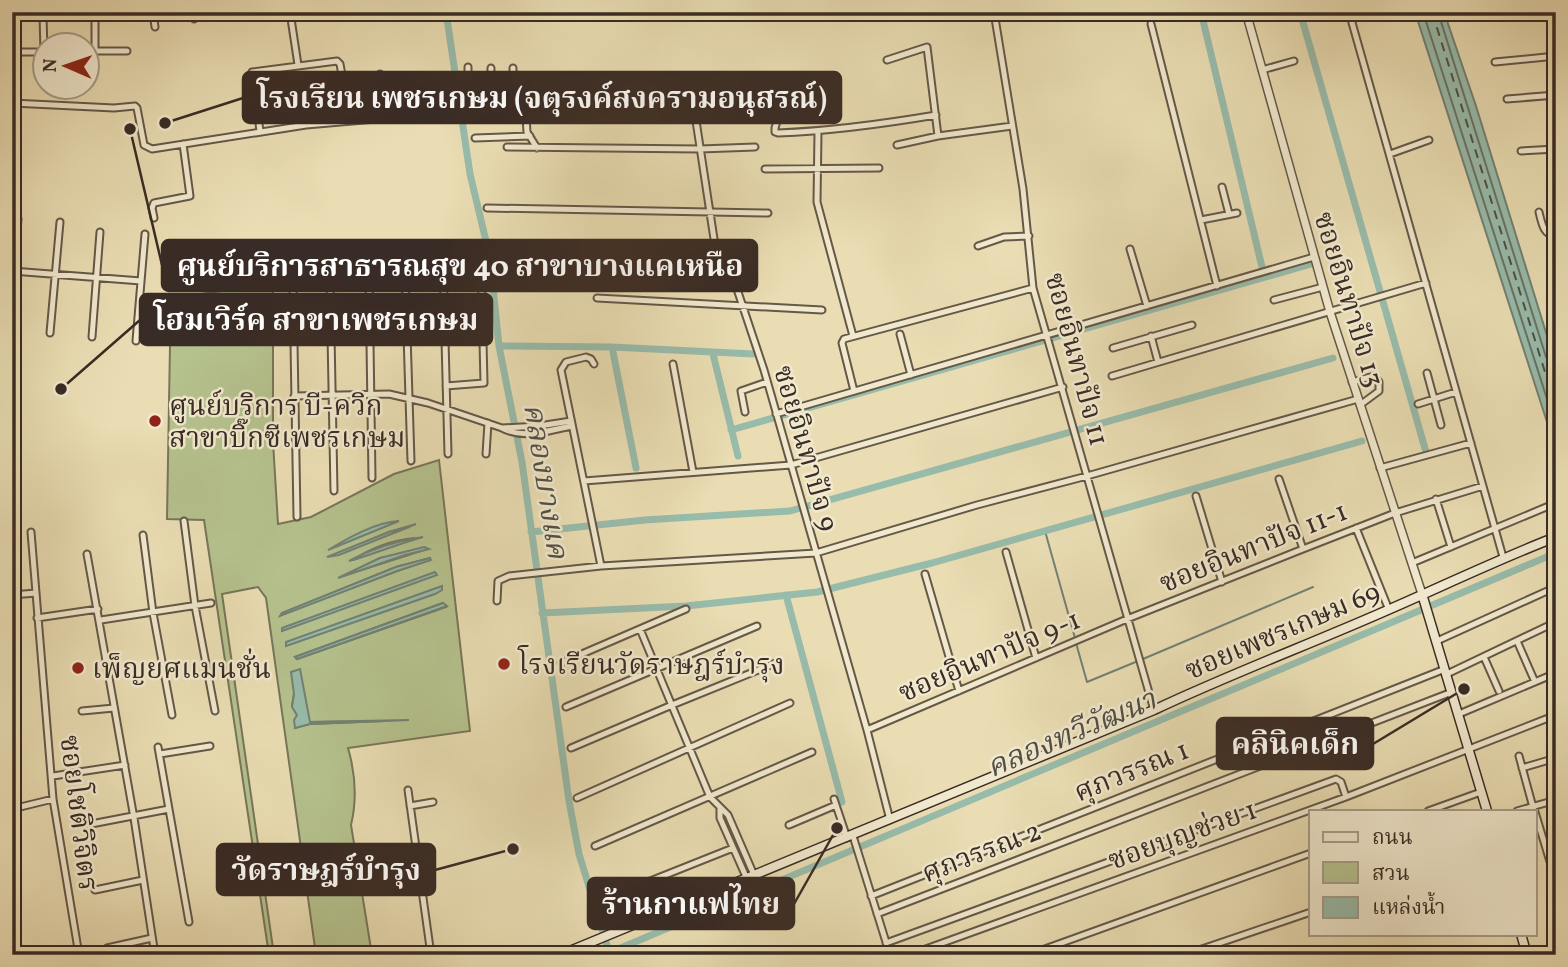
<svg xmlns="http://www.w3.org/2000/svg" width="1568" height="967" viewBox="0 0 1568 967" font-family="Vollkorn,'Noto Serif Thai',serif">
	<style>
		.green { fill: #b5c28e; stroke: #77765a; stroke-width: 2; fill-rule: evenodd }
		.water { fill: #98bcab; stroke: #728275; stroke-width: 2 }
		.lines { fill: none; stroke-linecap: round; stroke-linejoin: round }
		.shore { stroke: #687468; stroke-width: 2 }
		.stream { stroke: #728275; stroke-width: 2 }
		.canal { stroke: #98bcab; stroke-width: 7 }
		.ferry { stroke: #514f46; stroke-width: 2; stroke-dasharray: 9 7; stroke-linecap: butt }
		.minor-casing { stroke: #655848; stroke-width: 9 }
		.tertiary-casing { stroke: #655848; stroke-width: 10 }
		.secondary-casing { stroke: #392b25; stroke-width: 11 }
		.minor { stroke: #f1e9ce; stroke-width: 5 }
		.tertiary { stroke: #f1e9ce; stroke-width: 7 }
		.secondary { stroke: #f1e9ce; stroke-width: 8 }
		.poi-dot { fill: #8f2418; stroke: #f1e9ce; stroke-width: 2.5 }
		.labels { text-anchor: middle; stroke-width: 5; stroke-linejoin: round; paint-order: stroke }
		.street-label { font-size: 28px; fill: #392b25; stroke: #f1e9ce }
		.poi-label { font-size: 28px; fill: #392b25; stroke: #f1e9ce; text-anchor: start }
		.water-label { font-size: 30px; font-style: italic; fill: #514f46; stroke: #f1e9ce }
		.leader { fill: none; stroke: #392b25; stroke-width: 2.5 }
		.callout-dot { fill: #392b25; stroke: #f1e9ce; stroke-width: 2.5 }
		.callout { fill: #392b25; stroke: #392b25; stroke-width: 2.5 }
		.callout-label { font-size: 30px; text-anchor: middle; font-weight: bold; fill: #fff }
	</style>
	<rect width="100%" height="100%" fill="#eaddb3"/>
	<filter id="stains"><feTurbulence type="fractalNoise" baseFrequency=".00286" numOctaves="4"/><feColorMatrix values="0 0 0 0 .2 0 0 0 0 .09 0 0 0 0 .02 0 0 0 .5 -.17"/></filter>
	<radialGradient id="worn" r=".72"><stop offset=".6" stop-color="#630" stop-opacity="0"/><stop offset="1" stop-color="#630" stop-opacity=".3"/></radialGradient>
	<path class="green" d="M273 284V442L278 524 311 517 394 474 439 460 470 731 348 748C355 772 357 800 351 825L372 955H316L266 598 258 587 222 594 274 955H269L204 520 167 519 170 345 164 299ZM409 527 332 556 389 532ZM415 538 353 560C371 548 393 540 415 538ZM427 549 343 576 380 558ZM430 558V560L397 571 281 615 282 613 396 567ZM443 603 446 607 297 659 295 657ZM294 694 310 722 385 721 310 724 295 728 297 715 292 706Z"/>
	<path class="water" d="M1415 12H1444L1476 106 1556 365V450Z
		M399 521 328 550C348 538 376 522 399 521Z
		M416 524 339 555 327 557 389 532Z
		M423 537C398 544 374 554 349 561 373 548 396 541 423 537Z
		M424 547 429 549 405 555 338 578 380 558Z
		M430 558 431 560 397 571 280 616 282 613 396 567Z
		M435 572 437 575 282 631V628Z
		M442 586V590L435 594 286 646V642Z
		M443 603 447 606 297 659 295 657Z
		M300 669 310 722 409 720 310 724 295 728 294 720 297 715 292 707 294 694 291 672Z"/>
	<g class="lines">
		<path class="shore" d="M1423 12 1556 427
			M1438 12 1546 357 1550 361 1556 362"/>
		<path class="stream" d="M1045 531 1075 638
			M1076 643 1087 682 1138 661
			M1143 659 1313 587"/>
		<path class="canal" d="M446 12 470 174 490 258 499 346 522 462 569 801 579 854 610 955
			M1201 12 1262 267
			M1300 12 1426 452
			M499 346 612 347 753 354
			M612 347 636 468
			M713 354 738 456
			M731 430 1311 264
			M531 532 645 520 790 511 1333 358
			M786 595 842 802
			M542 613 686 606 817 592 932 563 1362 441
			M604 955 1556 553"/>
		<path class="ferry" d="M1432 12 1556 407"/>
		<g class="minor-casing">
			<path id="minor" d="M95 12V51
				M153 12 155 27
				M193 12 194 19
				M290 12 298 65
				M994 12 1023 189 1033 288 1154 710
				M1349 12 1503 557
				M853 14 859 12
				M43 15 44 52
				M1151 24 1217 286
				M88 51H127
				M12 52H44
				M887 60 927 47 938 136
				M1495 62 1556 56
				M1262 70 1294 61
				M380 74 384 119
				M691 88 716 252 734 280 764 370 867 730 890 820
				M785 93 775 128V132L778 133C831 131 883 124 936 115
				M1507 99 1556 95
				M12 103 114 108 135 106 137 108 144 145 152 149 306 125 468 111 520 110
				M554 105 691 88 770 91
				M490 110 491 68
				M513 110V68
				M468 111V67
				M526 117 527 132 537 148
				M260 131 252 72 337 61 340 64 350 121
				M818 132 817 202 853 336
				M475 138 530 136
				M897 145 938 136 1012 126
				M507 147 700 149 755 147
				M1521 151 1556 149
				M1390 154 1429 140
				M765 169 879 168
				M1222 187 1229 214
				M487 208 768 213
				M1539 212C1542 224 1543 234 1556 237
				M154 218 152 208 154 203 190 196 183 144
				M1201 220 1237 213
				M978 246 1004 237 1029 236
				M1130 249 1147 306
				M1551 257 1556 273
				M443 264 448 454
				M12 271 141 281
				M405 271 411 461
				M369 275 372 478
				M330 283 334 491
				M293 285 297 517
				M12 287 18 219
				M597 298 822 310
				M1274 300 1323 287
				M50 333 60 222
				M900 334 911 375
				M1151 336 1158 362
				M92 337 100 232
				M136 341 145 234
				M1113 348 1192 325
				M594 364 591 359 586 357 566 362 561 370 601 566
				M673 364 693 472
				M1427 373 1441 425
				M1112 376 1426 283
				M1352 382 1374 376 1379 382V391L1360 405
				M446 386 484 383 481 258
				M854 391 842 343 844 339 1033 288
				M294 396 389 394 428 403 502 428C524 440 549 430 572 426
				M1418 404 1456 392
				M745 412 741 391 767 382
				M776 414 1314 257
				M502 428 539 426 571 421
				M486 454 488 423
				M1380 468 1471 443
				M1279 479 1303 549
				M584 481 791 465 1063 387
				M1196 496 1222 582
				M1436 499 1451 547
				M184 521 195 606 215 711
				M1356 528 1389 610
				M31 532 53 799 79 955
				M143 535 153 613 172 715
				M1006 552 1036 658
				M87 554 134 818 155 955
				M1412 563 1556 503
				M925 574 959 691
				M12 595 36 593
				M497 601 498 581 509 576 601 566 816 553 977 505 1087 476 1358 399
				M37 618 98 609
				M101 620 211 603
				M640 629 710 797 728 815 754 875
				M1437 641 1556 587
				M1517 641 1535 682
				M1484 657 1499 691
				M561 663 686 609
				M1447 674 1556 622
				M566 707 757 626
				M82 711 114 708
				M1459 714 1556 673
				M867 730 1127 619 1303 549 1395 513 1483 486
				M158 747 189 922
				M571 748 672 705 778 662
				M160 754 210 746
				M1519 756 1534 811
				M1522 768 1556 758
				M53 776 125 765
				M408 790 431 955
				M577 798 790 703
				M834 799 847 838
				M410 806 433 802
				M720 808V818L747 879
				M12 809 53 799
				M1428 811 1481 792
				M1517 811 1556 800
				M1535 812 1551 865
				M86 825 169 809
				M789 825 836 805
				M853 836 890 955
				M595 846 812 752
				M95 890 143 880
				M871 896 1445 669
				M605 899 733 848
				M877 914 1452 692
				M886 943 1336 779 1341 782 1346 797
				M107 948 152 938
				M909 955 1346 797 1556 715
				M1028 955 1311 853
				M1184 955 1311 912"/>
		</g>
		<g class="tertiary-casing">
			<path id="tertiary" d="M1246 12 1330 312 1422 594"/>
		</g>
		<g class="secondary-casing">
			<path id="secondary" d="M1422 594 1487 811
				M1521 934 1527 955
				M560 955 1154 710C1232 673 1311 644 1390 609 1445 585 1499 559 1556 537"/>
		</g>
		<use href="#minor" class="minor"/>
		<use href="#tertiary" class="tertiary"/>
		<use href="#secondary" class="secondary"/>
	</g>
	<g class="poi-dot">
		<circle cx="155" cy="421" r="7"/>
		<circle cx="504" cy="664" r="7"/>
		<circle cx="78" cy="668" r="7"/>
	</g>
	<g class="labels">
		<g class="street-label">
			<text transform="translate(1350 299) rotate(73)" y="10">ซอยอินทาปัจ 13</text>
			<text transform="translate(1078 359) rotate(75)" y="10">ซอยอินทาปัจ 11</text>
			<text transform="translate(807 448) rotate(74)" y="10">ซอยอินทาปัจ 9</text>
			<text transform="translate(1253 546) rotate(-22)" y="10">ซอยอินทาปัจ 11-1</text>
			<text transform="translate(1282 630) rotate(-23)" y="10">ซอยเพชรเกษม 69</text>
			<text transform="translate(989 655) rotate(-23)" y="10">ซอยอินทาปัจ 9-1</text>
			<text transform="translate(1131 770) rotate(-22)" y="10">ศุภวรรณ 1</text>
			<text transform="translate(80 813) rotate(83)" y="10">ซอยโชติวิจิตร</text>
			<text transform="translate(1182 834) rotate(-20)" y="10">ซอยบุญช่วย 1</text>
			<text transform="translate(981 851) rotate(-21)" y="10">ศุภวรรณ 2</text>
		</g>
		<g class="poi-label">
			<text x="169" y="415">ศูนย์บริการ บี-ควิก<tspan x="169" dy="32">สาขาบิ๊กซีเพชรเกษม</tspan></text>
			<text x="518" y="674">โรงเรียนวัดราษฎร์บำรุง</text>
			<text x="92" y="678">เพ็ญยศแมนชั่น</text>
		</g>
		<g class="water-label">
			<text transform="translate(546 481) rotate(81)" y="10">คลองบางแค</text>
			<text transform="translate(1071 733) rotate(-23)" y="10">คลองทวีวัฒนา</text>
		</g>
	</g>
	<path class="leader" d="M165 123L243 98M130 129L162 265M61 389L140 320M1464 689L1373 744M513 849L435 870M837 828L794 904"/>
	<g class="callout-dot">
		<circle cx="165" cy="123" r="7"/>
		<circle cx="130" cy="129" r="7"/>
		<circle cx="61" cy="389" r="7"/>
		<circle cx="1464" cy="689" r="7"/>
		<circle cx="513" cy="849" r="7"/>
		<circle cx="837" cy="828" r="7"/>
	</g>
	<g class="callout">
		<rect x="243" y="72" width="598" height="51" rx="7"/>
		<rect x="162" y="240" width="595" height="51" rx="7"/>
		<rect x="140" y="294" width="352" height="51" rx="7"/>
		<rect x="1217" y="718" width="156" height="51" rx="7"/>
		<rect x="217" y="844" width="218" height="51" rx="7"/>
		<rect x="588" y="878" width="206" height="51" rx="7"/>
	</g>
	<g class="callout-label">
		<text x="542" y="108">โรงเรียน เพชรเกษม (จตุรงค์สงครามอนุสรณ์)</text>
		<text x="460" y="276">ศูนย์บริการสาธารณสุข 40 สาขาบางแคเหนือ</text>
		<text x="316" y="330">โฮมเวิร์ค สาขาเพชรเกษม</text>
		<text x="1295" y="754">คลินิคเด็ก</text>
		<text x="326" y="880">วัดราษฎร์บำรุง</text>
		<text x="691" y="914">ร้านกาแฟไทย</text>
	</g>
	<rect width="1568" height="967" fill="none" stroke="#eaddb3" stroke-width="42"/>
	<rect x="14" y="14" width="1540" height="939" fill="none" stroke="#392b25" stroke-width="3.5"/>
	<rect x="21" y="21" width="1526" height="925" fill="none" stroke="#392b25" stroke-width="2"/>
	<rect x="1309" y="810" width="228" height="126" fill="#f1e9ce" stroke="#a79d8a" stroke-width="2"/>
	<rect x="1323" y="832" width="35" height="10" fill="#f1e9ce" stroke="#a79d8a" stroke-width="2"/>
	<text x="1372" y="844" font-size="21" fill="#392b25">ถนน</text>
	<rect x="1323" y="862" width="35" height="21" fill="#b5c28e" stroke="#a79d8a" stroke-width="2"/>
	<text x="1372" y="880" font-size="21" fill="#392b25">สวน</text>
	<rect x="1323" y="897" width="35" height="21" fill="#98bcab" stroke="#a79d8a" stroke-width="2"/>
	<text x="1372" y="914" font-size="21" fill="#392b25">แหล่งน้ำ</text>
	<g transform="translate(66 66) rotate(272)"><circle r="33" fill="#f1e9ce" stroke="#a79d8a" stroke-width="2"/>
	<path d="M0-5L12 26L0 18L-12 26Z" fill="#8f2418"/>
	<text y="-10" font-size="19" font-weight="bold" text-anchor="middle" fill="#392b25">N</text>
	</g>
	<rect width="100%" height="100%" filter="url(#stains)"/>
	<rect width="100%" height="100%" fill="url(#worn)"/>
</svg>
